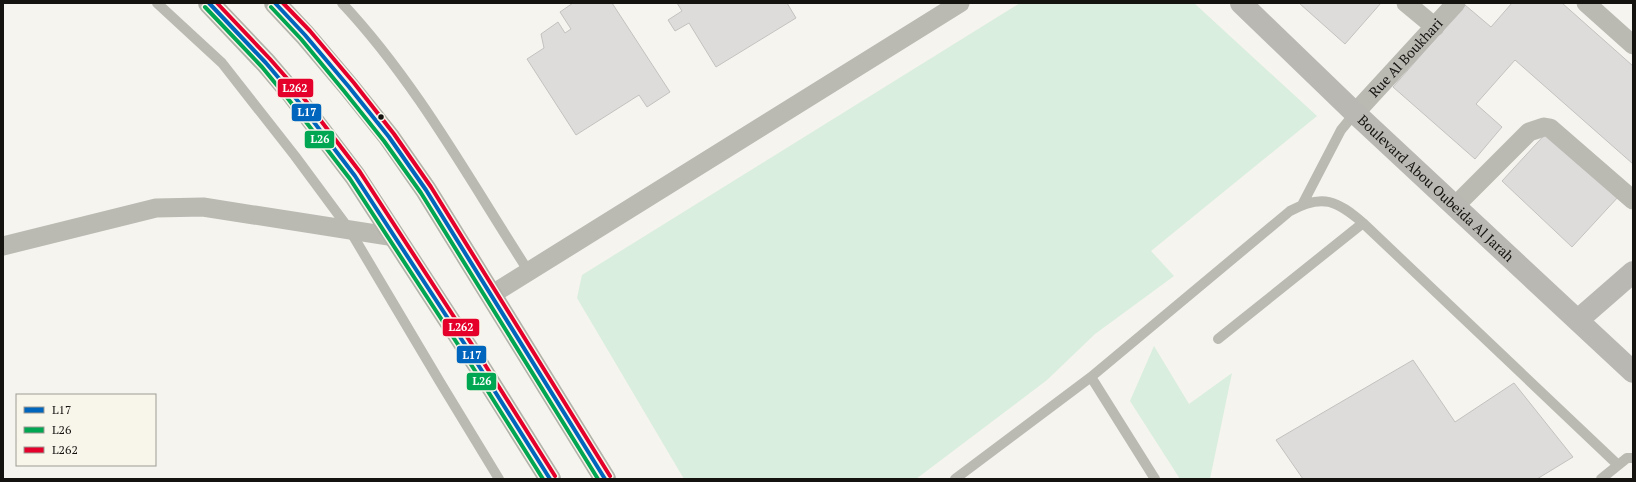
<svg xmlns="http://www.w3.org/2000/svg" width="1636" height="482" viewBox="0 0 1636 482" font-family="'PT Serif',serif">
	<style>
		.green { fill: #d9eede }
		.building { fill: #dedcdb; stroke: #c4c2c0 }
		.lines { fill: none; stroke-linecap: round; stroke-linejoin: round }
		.lane { stroke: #bab9b2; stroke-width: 10 }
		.street { stroke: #bab9b2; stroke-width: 19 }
		.secondary { stroke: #b9b8b2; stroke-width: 22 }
		.primary { stroke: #b2b3aa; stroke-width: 22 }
		.bus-1-casing { stroke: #f8f5eb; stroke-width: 7 }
		.bus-2-casing { stroke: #f8f5eb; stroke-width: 7 }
		.bus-3-casing { stroke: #f8f5eb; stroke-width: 7 }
		.bus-1 { stroke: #0065bd; stroke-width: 4 }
		.bus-2 { stroke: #00a651; stroke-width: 4 }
		.bus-3 { stroke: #e4002b; stroke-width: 4 }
		.bus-dot { fill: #141310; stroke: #f8f5eb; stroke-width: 1.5 }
		.labels { text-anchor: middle; stroke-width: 3; stroke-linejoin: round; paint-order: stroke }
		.street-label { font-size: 14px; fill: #141310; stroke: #f8f5eb }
		.line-badge { stroke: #f8f5eb; stroke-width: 1.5 }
		.badge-label { font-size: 11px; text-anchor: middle; font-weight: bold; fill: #fff }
	</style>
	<rect width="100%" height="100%" fill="#f5f4ee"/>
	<path class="green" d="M1020 3H1194L1317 116 1151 251 1174 276 1095 334 1047 380 916 479H684L577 298 582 275Z
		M1154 346 1189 404 1232 373 1210 479H1180L1130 401Z"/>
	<path class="building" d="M573 3H612L670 92 647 107 639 95 576 135 527 59 544 48 541 34 558 22 565 33 571 29 560 12Z
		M677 3H787L796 18 716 67 689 23 675 31 668 20 682 11Z
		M1299 3H1381L1345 44Z
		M1512 3H1562L1633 66V164L1515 60 1476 104 1502 127 1475 159 1393 87 1465 5 1491 27Z
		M1549 130 1619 196 1572 247 1502 181Z
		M1413 360 1455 422 1514 383 1573 457 1537 479H1303L1276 440Z"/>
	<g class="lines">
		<path class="lane" d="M157 3 222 63 295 156 349 229 440 382 499 479
			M342 3C417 83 470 181 529 272
			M1302 205 1341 130 1355 113
			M1218 339 1363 223
			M1091 377 1155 479
			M955 479 1091 377 1290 211C1323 193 1337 201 1363 223L1618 465
			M1601 479 1627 458H1633"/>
		<g class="street">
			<path d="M1406 3 1435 27"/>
			<path d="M1586 3 1633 45"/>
			<path id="s1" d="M1355 113 1456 3"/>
			<path d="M1455 206 1529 132 1544 127 1550 128 1633 200"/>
			<path d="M3 246 156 208 203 207 395 237"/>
			<path d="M491 295 960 3"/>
		</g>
		<g class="secondary">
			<path id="s2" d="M1241 3 1355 113 1633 372"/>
			<path d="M1578 320 1633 272"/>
		</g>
		<path class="primary" d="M209 3 266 63 294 96 355 176 477 363 550 479
			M275 3 305 35 349 87 389 137 426 190 605 479"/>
		<g class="bus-1-casing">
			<path id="bus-1" d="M209 3 266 63 294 96 355 176 477 363 550 479
				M275 3 305 35 349 87 389 137 426 190 605 479"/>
		</g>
		<g class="bus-2-casing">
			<path id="bus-2" d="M205 7 262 67 289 100 350 179 472 366 543 479
				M271 7 301 39 344 91 384 141 421 193 598 479"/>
		</g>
		<g class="bus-3-casing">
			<path id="bus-3" d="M217 3 270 59 299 92 360 172 482 360 555 476
				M283 3 310 31 354 83 394 134 431 187 610 476"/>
		</g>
		<use href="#bus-1" class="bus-1"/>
		<use href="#bus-2" class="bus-2"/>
		<use href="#bus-3" class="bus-3"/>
	</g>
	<circle class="bus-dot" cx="381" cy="117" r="3.5"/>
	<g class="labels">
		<g class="street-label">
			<text dy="5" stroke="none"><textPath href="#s1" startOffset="75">Rue Al Boukhari</textPath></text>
			<text dy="5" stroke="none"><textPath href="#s2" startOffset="269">Boulevard Abou Oubeida Al Jarah</textPath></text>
		</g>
	</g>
	<g class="line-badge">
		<rect x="277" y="78" width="37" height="20" rx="4" fill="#e4002b"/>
		<rect x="291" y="103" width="31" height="19" rx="4" fill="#0065bd"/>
		<rect x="304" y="130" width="31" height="19" rx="4" fill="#00a651"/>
		<rect x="442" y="318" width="38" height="19" rx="4" fill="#e4002b"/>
		<rect x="456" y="345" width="31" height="19" rx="4" fill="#0065bd"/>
		<rect x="466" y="372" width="31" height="19" rx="4" fill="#00a651"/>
	</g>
	<g class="badge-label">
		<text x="295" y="92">L262</text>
		<text x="307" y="116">L17</text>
		<text x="320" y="143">L26</text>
		<text x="461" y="331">L262</text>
		<text x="472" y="359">L17</text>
		<text x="482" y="385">L26</text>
	</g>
	<rect width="1636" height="482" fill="none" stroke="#141310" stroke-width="8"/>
	<rect x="16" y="394" width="140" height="72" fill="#f8f5eb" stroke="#9d9b93"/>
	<rect x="24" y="407" width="20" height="6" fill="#0065bd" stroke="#9d9b93"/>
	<text x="52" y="414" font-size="12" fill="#141310">L17</text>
	<rect x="24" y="427" width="20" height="6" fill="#00a651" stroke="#9d9b93"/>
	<text x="52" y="434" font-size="12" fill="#141310">L26</text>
	<rect x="24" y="447" width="20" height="6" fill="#e4002b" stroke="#9d9b93"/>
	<text x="52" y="454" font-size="12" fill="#141310">L262</text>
</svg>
